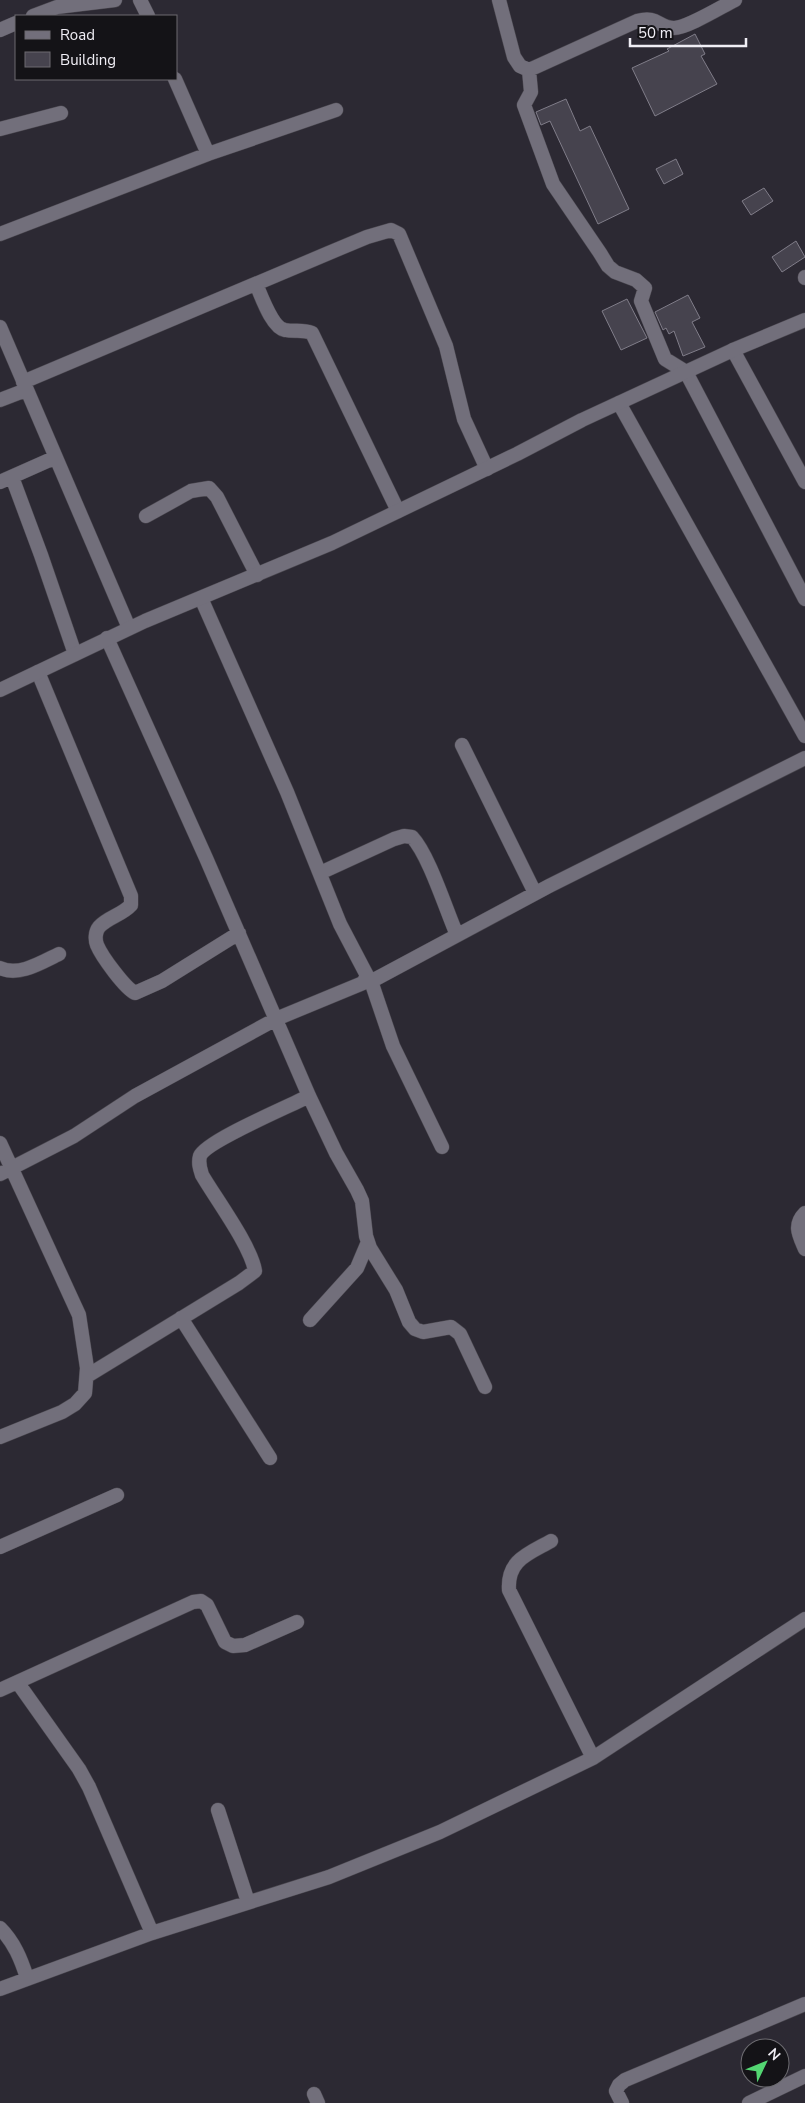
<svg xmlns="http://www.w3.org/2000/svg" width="805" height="2103" viewBox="0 0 805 2103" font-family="'Nunito Sans',sans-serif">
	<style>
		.building { fill: #46434e; stroke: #807d89 }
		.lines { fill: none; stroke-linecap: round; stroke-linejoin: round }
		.minor-casing { stroke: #4a474f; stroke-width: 15 }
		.tertiary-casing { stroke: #4a474f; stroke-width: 15 }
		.minor { stroke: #726f7b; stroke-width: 14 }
		.tertiary { stroke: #726f7b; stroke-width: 14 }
	</style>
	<rect width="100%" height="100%" fill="#2c2933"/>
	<path class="building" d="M695 34 705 54 701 56 717 84 655 116 632 68 669 51 667 49Z
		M566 99 580 131 590 126 629 209 598 224 550 121 541 125 536 112Z
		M676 159 683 174 664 184 656 169Z
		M764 188 773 201 751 215 742 201Z
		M796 241 805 257 782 272 772 257Z
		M688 295 700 318 692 322 705 347 683 356 674 331 669 334 666 328 663 330 655 312Z
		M627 299 647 338 621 350 602 311Z"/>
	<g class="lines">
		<g class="minor-casing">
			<path id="minor" d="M140 0 148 16
				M499 0 514 57 520 66 529 70 637 21C658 15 658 28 674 28 687 28 721 7 735 0
				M33 16 57 7 115 0
				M0 30 16 23
				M529 70 531 92 524 105 553 184 600 253 608 266 615 272 636 280 645 288 641 301 665 359 686 372 805 599
				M175 79 208 154
				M0 129 61 113
				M0 234 208 154 336 110
				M805 277V278
				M256 284C261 295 272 328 285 330 295 332 302 329 312 333L398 511
				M0 327 129 628
				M733 350 805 482
				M23 382 324 255 367 237 391 230 399 234 446 346 464 419 487 469
				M0 400 26 390
				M619 403 805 736
				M12 477 41 555 75 654
				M0 482 54 458
				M146 516 191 491 209 488 217 497 257 575
				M201 598 287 792 340 924 373 987 393 1046 442 1147
				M107 638 206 858 309 1096 336 1153 357 1190 362 1201 366 1236 370 1248 396 1290 409 1322 415 1329 423 1332 451 1327 460 1334 485 1387
				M38 672 131 896V905C122 915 108 917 99 927 95 932 95 940 97 945 102 957 125 988 135 993L162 981 239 933
				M462 745 535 893
				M320 873 394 839 404 836 412 837C429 855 446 910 457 935
				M0 968C19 977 42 962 59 954
				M370 982 549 886 805 758
				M0 1143 79 1315 87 1368 85 1393 75 1404 62 1412 0 1437
				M0 1174 74 1136 135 1096 276 1019 363 983 367 976
				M805 1213C793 1225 799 1235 805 1249
				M181 1318 270 1458
				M310 1320 357 1268 368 1242
				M87 1376 239 1283 255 1271C251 1246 216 1199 202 1175 200 1169 198 1163 200 1156 206 1141 290 1106 309 1096
				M551 1541C528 1554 507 1560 509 1590L593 1758
				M0 1547 117 1495
				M18 1683 79 1769 89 1787 152 1933
				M0 1690 193 1602 201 1601 207 1605 225 1642 233 1646 245 1645 297 1622
				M218 1810 248 1902
				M0 1928C14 1942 21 1959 27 1978
				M0 1989 152 1933 329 1877 440 1832 593 1758 805 1619
				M314 2094 318 2103
				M622 2103 616 2091 619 2085 625 2080 805 2004
				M749 2103 805 2076"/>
		</g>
		<g class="tertiary-casing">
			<path id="tertiary" d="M0 690 145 621 332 543 517 454 582 420 733 350 805 320"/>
		</g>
		<use href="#minor" class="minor"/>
		<use href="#tertiary" class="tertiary"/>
	</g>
	<rect x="15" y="15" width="162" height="65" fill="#141317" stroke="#6c6b70"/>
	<rect x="25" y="31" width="25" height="8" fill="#726f7b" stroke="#6c6b70"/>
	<text x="60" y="40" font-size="15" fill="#f0eef5">Road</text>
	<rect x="25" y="52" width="25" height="15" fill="#46434e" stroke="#6c6b70"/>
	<text x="60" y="65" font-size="15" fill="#f0eef5">Building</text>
	<g transform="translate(765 2063) rotate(47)"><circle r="24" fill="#141317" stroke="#6c6b70"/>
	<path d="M0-4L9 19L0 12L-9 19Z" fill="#53d672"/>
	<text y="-8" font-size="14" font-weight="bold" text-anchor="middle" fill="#f0eef5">N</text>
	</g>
	<path d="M630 38v8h116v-8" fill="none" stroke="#f0eef5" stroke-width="2.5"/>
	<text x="638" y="38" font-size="15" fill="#f0eef5" stroke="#141317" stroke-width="4" paint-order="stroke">50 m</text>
</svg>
